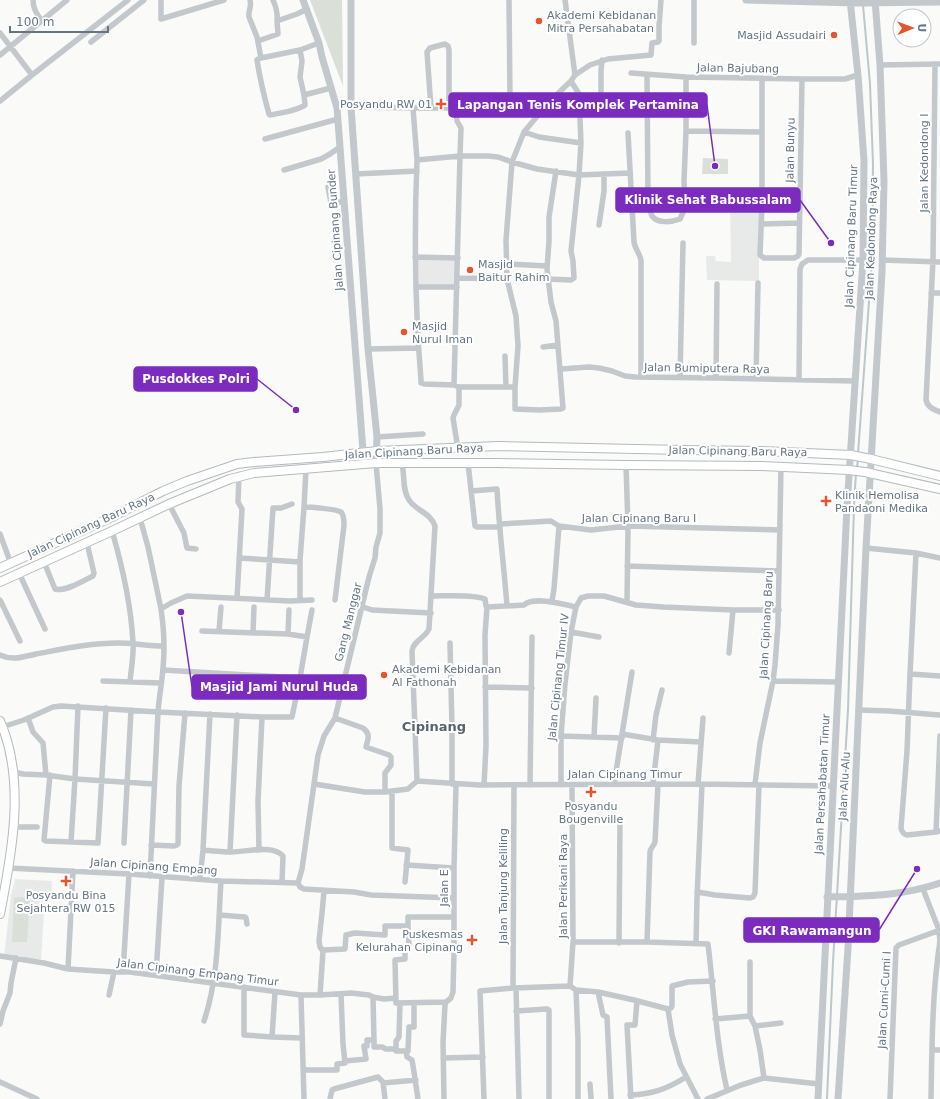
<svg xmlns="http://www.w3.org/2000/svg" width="940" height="1099" viewBox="0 0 940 1099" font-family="'DejaVu Sans',sans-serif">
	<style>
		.built { fill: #e8e9e9 }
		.green { fill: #dadfd7 }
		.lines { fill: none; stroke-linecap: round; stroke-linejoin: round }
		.stream { stroke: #bbc7cb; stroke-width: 2 }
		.secondary-casing { stroke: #b3babf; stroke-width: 10 }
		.minor { stroke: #c3c8cc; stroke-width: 5.5 }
		.tertiary { stroke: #c3c8cc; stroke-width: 7 }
		.secondary { stroke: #fff; stroke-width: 8 }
		.poi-dot { fill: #e4572e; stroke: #fff; stroke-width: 1.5 }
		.labels { text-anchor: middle; stroke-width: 4; stroke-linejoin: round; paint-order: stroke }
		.poi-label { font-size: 11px; fill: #657683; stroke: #fff; text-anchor: start }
		.street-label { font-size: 11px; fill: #657683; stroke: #fff }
		.quarter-label { font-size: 13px; font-weight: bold; fill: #57646e; stroke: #fff }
		.leader { fill: none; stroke: #7b2cbf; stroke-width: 1.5 }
		.callout-dot { fill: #7b2cbf; stroke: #fff; stroke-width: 1.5 }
		.callout { fill: #7b2cbf; stroke: #7b2cbf; stroke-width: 1.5 }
		.callout-label { font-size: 12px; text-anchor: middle; font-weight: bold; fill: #fff }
	</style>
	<rect width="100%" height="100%" fill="#fafaf8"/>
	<path class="built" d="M730 199 759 200V281L707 280 706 256H715L716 261 731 262Z
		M418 260H456V286H419Z
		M15 879 52 881 51 897H45L41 959 4 957 11 895Z"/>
	<path class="green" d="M310 0H342L343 86Z
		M703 158 728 159V174H702Z
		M14 897 30 898 27 942H12Z"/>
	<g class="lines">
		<path class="stream" d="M858 454 872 260 873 164 870 84 863 5
			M857 468 858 458
			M827 1099 833 962 848 710 854 506 856 472"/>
		<g class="secondary-casing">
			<path id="secondary" d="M0 568 112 517 163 491 187 481 237 464 254 462 323 457 377 451 499 446 683 450 760 451 851 455 871 459 940 476
				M0 582 112 531 169 504 230 479 254 473 376 463H497L626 465 761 466 849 470 865 472 940 489
				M0 721C26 780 12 853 0 914"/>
		</g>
		<path class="minor" d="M33 0C33 8 36 14 42 21
			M161 0V19L224 0
			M250 0C252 6 248 11 249 17L257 37 261 58 258 59 257 60C260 79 264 96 269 114L270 115C280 113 297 111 305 105L304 95 300 77 302 61 300 50
			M273 0C276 7 278 14 277 21
			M565 0 575 75
			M694 0V43
			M0 33 32 75
			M258 41 278 34 277 21 297 14 307 9
			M91 42 144 0
			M0 55 67 0
			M261 58 300 50 319 43
			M935 64 933 260 926 400C927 407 934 410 940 412
			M880 65 940 64
			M631 73 686 77 802 79H845L858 75
			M575 75 590 65 608 59 651 55 652 43 658 42 659 41V26L661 0
			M647 75 648 200C649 205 650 212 652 216 658 224 672 222 680 219L685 208 684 181 686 131V77
			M762 78V204L760 255 764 258H794L798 256 799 254 802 79
			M304 95 331 88
			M551 100 563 105
			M0 101 32 75 128 0
			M601 104V71L602 60
			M351 107 431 108 502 107C507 104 509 102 510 96L509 0
			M413 108 417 160
			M431 108 427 52 430 48 445 44 448 46 449 50V108
			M456 108 457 121 461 128 460 156 454 385 424 384 421 383V380C415 307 414 233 417 160L460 156H488L498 157 512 162 537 169 579 175 630 173
			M686 131 762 132
			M524 132 539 137 581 143
			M628 133 634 242C635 249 640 254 641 260V377
			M265 139 338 119
			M284 170 321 159 330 154 340 147
			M356 174 417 171
			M328 187 331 203 333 204 344 201
			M761 224 799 223
			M599 225 604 191V174
			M415 257 458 258
			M882 260 940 262
			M506 264 547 266
			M457 278 507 279
			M548 279 571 280 574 278 573 261 571 251 579 175 581 143 579 94 571 81
			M416 287H457
			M931 293H940
			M543 347 558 345
			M368 349 418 348
			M505 356 506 387
			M561 369 589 367 599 368 612 371 625 376 635 377 716 378 854 381
			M680 377 683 243
			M716 378 717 284
			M756 378 758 283
			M799 380 800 269 802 264 808 260H863
			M454 385 459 387H515L518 346 516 316 507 279 506 240 512 162 524 132 534 120 551 100 571 81 575 75
			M515 387V409L539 410 561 409 563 408 556 321 551 302 547 269 549 241V217L556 171
			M377 437 423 434
			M458 449 453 418 454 415 459 405V387
			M376 463 380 509V533L376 547 375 558 369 577 335 718 363 728C371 734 368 739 366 747L389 755 391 757V765L385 773V792
			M468 463 475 526 477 527H500
			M402 464C405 476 402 490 409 500 416 511 430 512 435 526L429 629C425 638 413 641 412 651L417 781
			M626 465 628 526 627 602
			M306 469 304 507C310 507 336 509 341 512 344 515 344 521 344 525L335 600
			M471 491 497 489C499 528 504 567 507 606
			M169 504 184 533 187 548 196 549
			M140 518 148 547 161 609
			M500 524 551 521 559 526 591 530 628 526 780 530
			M112 531C122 565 131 607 133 642 134 655 131 669 130 682
			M0 534 11 564
			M866 548 916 553 940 558
			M916 553 910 674 907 751 901 828C902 832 903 834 907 835L936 832 940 831
			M239 558 300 562
			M44 562 55 589C65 592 83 581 93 576L94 573 87 543
			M627 566 779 571
			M19 573 45 629
			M432 596C445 596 474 594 485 599L486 606 488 607 524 605C533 596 564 604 576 607
			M237 598 242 509 238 502 239 476
			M0 600 20 641
			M267 600 273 508H281L292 504
			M300 600V560L304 507
			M552 601 554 589 559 526
			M363 607 372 610 431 613
			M202 631 288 634 307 637 300 678
			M219 631 221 607
			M571 632 599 637
			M253 633 254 607
			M288 634 289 610
			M307 637 312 610
			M450 643 452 728V784
			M729 653 733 610
			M0 655C13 661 22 657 36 654 63 649 90 643 118 643 133 643 148 646 164 646
			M910 674 940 676
			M103 681 161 683
			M773 681 839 682
			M485 687 532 688
			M859 710 889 711 940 715
			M28 718 33 732 43 743 46 775
			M2 727 24 720 53 707 61 706 158 712C159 697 162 683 163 668 165 648 164 629 161 609L171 603 187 596 290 601 312 600
			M622 734 658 740 701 742
			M561 736 622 738
			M594 737 596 698
			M653 740 656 715 662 690
			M14 772 23 774 46 775 75 779 154 784
			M50 775 44 840 46 841 98 843 106 708
			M314 784 318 755 324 736 335 718
			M614 784 632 672
			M653 784 658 740
			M698 784 703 718
			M755 784 760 743 773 681 775 665 778 625 781 466
			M484 785 486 746 485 635 487 607
			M530 785 532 637
			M561 785V736L565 684 571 632 576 607 581 598 588 596H604L636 605 663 607 733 610H779
			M392 791V848L408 850 405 882
			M13 827H37
			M936 832 940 736
			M71 842 75 779 78 706
			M124 843 131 710
			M151 845 174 846 177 845 178 844 179 786 185 713
			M203 850C213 851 222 852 232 852 245 852 273 844 283 856L282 882
			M259 850 258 801 262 717
			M230 852 237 715
			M406 865 454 868
			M8 868 129 874 221 881 298 883
			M150 876 158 712 262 717H292L300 678 163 670
			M200 879 203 850 210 714
			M298 883 302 869 314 784 365 792H385L408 789 417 781 479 785 702 784 833 786
			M298 883 300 887 304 889 354 892 371 895 454 898
			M923 889 939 930 940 941
			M697 892 715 895 750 898 753 897 755 893 759 785
			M219 915 245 917 246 918 247 924
			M408 926 409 947H405V959L395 960 396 1003 446 1002
			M573 942H647L708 944C714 993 716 1042 727 1090
			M647 942 650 852C650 848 654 846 655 842L658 784
			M619 943 620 819
			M696 944 697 898 702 784
			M323 950 345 949 346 935 355 933 385 935V926H408V917H454
			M0 956 44 963 68 969 114 972H130L301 995H320L351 993 369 995 373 997 384 999 396 998
			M68 969 73 871
			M123 972 129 874
			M156 975 162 877
			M570 986 573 942 572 785
			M244 987V1035L272 1037 302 1038
			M513 988 514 785
			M516 988 519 1099
			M576 990 578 1040V1099
			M598 992 603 1015 607 1017 611 1099
			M109 995 114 972
			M301 995 304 1099
			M320 995 323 951 320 947 319 941 322 913 324 891
			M400 1003 399 1037 396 1041V1051H406L407 1057 412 1060 414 1072 418 1099
			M668 1009 671 1008 672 1006V986L688 982 713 981
			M516 1011 547 1009 549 1010V1099
			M750 1016V962
			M715 1019 750 1016 755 1026 781 1023
			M204 1021C219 977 218 926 221 881
			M0 1024 3 1011 10 993 11 983 16 958
			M755 1026 760 1050 764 1078
			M272 1037 275 992
			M374 1040V1047H382L386 1049H396
			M932 1050H940
			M406 1051H408L409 1027H414V1003
			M443 1058 483 1057
			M345 1061 366 1059 364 1046H367V1040H374L373 997
			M303 1070H337V1064L345 1063 343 1044 341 994
			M0 1082 37 1099
			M383 1083 416 1080
			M590 1084 591 1099
			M630 1095C653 1094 667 1089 686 1077
			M330 1099 332 1090 334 1089 378 1077 383 1082 385 1099
			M444 1099 443 1042 445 1005 446 1002 451 998 453 992 454 952V868L456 784
			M484 1099 480 991 513 988 570 986 576 990 598 992 634 1000 668 1009 672 1035 680 1064 698 1099
			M631 1099 627 1025H635L637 1001
			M707 1099 741 1085 764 1078 819 1084
			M890 1099 896 948 899 945 940 930
			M931 1099C932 1046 932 993 940 941"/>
		<path class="tertiary" d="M303 0 319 43 322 57 337 108 364 464
			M351 0V107L368 349 377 437 376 463
			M746 0 856 3 940 2
			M827 897C867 896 902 896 940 883
			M818 1099 847 507 863 260 864 161 858 75 850 0
			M838 1099 848 948 866 548 882 272 884 181 880 65 875 0"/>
		<use href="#secondary" class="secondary"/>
	</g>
	<g class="poi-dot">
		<circle cx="539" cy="21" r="4"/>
		<circle cx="834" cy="35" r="4"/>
		<path d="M439 98h4v4h4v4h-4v4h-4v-4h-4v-4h4z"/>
		<circle cx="470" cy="270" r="4"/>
		<circle cx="404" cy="332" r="4"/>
		<path d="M824 495h4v4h4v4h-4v4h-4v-4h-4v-4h4z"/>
		<circle cx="384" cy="675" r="4"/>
		<path d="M589 786h4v4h4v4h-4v4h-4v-4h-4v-4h4z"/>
		<path d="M64 875h4v4h4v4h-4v4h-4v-4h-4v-4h4z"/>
		<path d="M470 934h4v4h4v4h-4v4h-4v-4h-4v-4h4z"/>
	</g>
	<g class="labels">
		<g class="poi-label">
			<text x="547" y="19">Akademi Kebidanan<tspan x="547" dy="13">Mitra Persahabatan</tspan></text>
			<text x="826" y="39" text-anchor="end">Masjid Assudairi</text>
			<text x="432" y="108" text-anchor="end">Posyandu RW 01</text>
			<text x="478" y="268">Masjid<tspan x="478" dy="13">Baitur Rahim</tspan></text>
			<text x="412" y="330">Masjid<tspan x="412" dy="13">Nurul Iman</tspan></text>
			<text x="835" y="499">Klinik Hemolisa<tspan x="835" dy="13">Pandaoni Medika</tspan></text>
			<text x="392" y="673">Akademi Kebidanan<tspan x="392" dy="13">Al Fathonah</tspan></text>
			<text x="591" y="810" text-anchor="middle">Posyandu<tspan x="591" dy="13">Bougenville</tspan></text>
			<text x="66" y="899" text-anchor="middle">Posyandu Bina<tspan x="66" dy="13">Sejahtera RW 015</tspan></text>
			<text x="463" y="938" text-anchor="end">Puskesmas<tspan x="463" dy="13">Kelurahan Cipinang</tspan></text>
		</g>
		<g class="street-label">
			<text transform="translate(738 68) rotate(1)" y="4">Jalan Bajubang</text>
			<text transform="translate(790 150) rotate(-89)" y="4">Jalan Bunyu</text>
			<text transform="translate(924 163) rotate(-90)" y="4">Jalan Kedondong I</text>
			<text transform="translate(335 230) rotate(-94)" y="4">Jalan Cipinang Bunder</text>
			<text transform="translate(851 236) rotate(-88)" y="4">Jalan Cipinang Baru Timur</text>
			<text transform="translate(871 238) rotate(-88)" y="4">Jalan Kedondong Raya</text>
			<text transform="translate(707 368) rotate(1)" y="4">Jalan Bumiputera Raya</text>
			<text transform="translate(414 451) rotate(-3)" y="4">Jalan Cipinang Baru Raya</text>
			<text transform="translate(738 451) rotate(1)" y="4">Jalan Cipinang Baru Raya</text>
			<text x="639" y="522">Jalan Cipinang Baru I</text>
			<text transform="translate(91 525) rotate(-25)" y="4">Jalan Cipinang Baru Raya</text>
			<text transform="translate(348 622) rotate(-76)" y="4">Gang Manggar</text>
			<text transform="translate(766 625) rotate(-87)" y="4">Jalan Cipinang Baru</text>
			<text transform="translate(558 677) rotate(-84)" y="4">Jalan Cipinang Timur IV</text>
			<text x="625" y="778">Jalan Cipinang Timur</text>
			<text transform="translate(822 784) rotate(-87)" y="4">Jalan Persahabatan Timur</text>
			<text transform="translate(844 786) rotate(-87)" y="4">Jalan Alu-Alu</text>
			<text transform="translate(154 866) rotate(4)" y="4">Jalan Cipinang Empang</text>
			<text transform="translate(503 886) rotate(-90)" y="4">Jalan Tanjung Keliling</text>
			<text transform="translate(563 886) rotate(-90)" y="4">Jalan Perikani Raya</text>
			<text transform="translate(444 888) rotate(-90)" y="4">Jalan E</text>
			<text transform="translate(198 972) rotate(7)" y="4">Jalan Cipinang Empang Timur</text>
			<text transform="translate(884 1000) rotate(-87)" y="4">Jalan Cumi-Cumi I</text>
		</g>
		<g class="quarter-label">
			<text x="434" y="731">Cipinang</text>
		</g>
	</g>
	<path class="leader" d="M715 166L707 105M831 243L800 200M296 410L257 379M181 612L192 687M917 869L879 930"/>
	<g class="callout-dot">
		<circle cx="715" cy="166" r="4"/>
		<circle cx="831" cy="243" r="4"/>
		<circle cx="296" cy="410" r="4"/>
		<circle cx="181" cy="612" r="4"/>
		<circle cx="917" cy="869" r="4"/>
	</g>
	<g class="callout">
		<rect x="449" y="93" width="258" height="24" rx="4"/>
		<rect x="616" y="188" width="184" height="24" rx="4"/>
		<rect x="134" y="367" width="123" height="24" rx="4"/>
		<rect x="192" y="675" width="174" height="24" rx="4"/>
		<rect x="744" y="918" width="135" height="24" rx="4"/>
	</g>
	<g class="callout-label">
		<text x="578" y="109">Lapangan Tenis Komplek Pertamina</text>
		<text x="708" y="204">Klinik Sehat Babussalam</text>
		<text x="196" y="383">Pusdokkes Polri</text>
		<text x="279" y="691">Masjid Jami Nurul Huda</text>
		<text x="812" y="935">GKI Rawamangun</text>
	</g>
	<g transform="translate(912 28) rotate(89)"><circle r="19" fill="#ffffff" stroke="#c1c8cd"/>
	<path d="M0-3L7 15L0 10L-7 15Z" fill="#e4572e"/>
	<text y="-6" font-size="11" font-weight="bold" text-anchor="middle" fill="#657683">U</text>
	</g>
	<path d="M10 26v6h98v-6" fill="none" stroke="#657683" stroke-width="2"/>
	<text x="16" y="26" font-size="12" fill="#657683" stroke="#ffffff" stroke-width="3" paint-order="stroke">100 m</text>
</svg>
